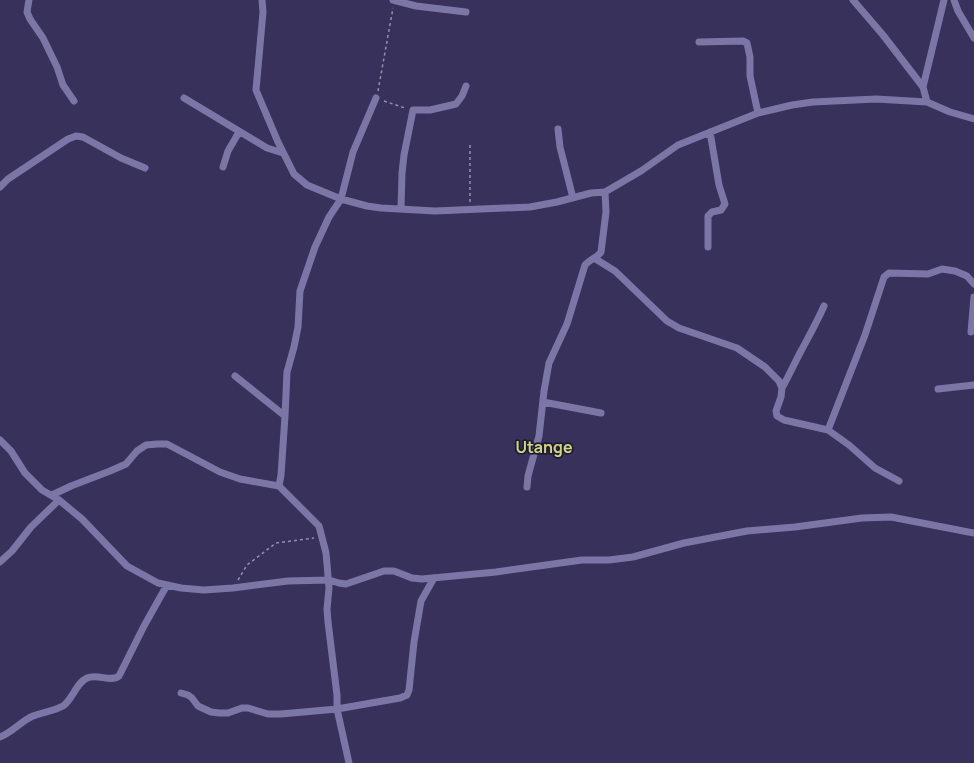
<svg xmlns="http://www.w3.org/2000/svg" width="974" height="763" viewBox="0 0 974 763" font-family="Manrope,sans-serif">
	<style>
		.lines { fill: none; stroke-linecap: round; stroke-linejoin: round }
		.path { stroke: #9490ad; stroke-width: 1.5; stroke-dasharray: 3 3; stroke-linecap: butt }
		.minor { stroke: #7c76a7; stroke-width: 7 }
		.labels { text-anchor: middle; stroke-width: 3.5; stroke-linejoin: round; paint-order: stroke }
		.quarter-label { font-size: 16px; font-weight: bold; fill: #d2d587; stroke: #1f1c30 }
	</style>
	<rect width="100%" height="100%" fill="#38315c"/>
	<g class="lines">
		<path class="path" d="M378 91 393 8
			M384 101 405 108
			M470 202V143
			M238 580 247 565 276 543 314 538"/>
		<path class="minor" d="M29 0 27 12 30 19 43 38 57 67 63 85 74 101
			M262 0 263 12 256 90 278 142 294 174 307 185 341 199 367 206 381 208 435 211 530 207 557 202 591 193 605 192
			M393 0 416 6 466 12
			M853 0 883 35 923 87 927 102 950 112 974 119
			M954 0 958 11 974 38
			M699 42 743 41 747 43 750 57V76L758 113
			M923 87 944 0
			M184 98 267 148 283 153
			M558 129 560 147 573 198
			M223 167 228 151 239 132
			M0 187 8 179 68 139 76 136 83 137 121 158 145 168
			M401 208 402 173 404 155 413 110H430L456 104 462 96 466 86
			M708 247V216L712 212 721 210 725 204 719 185 710 132
			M594 258 615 271 667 321 679 328 737 348 765 367 779 381 782 388 781 397 776 411 777 416 784 420 828 430 849 445 875 468 899 481
			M971 332 974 297
			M235 376 285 416 281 475 279 486
			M782 388C789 376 794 364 801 351 809 336 817 322 824 306
			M938 389 974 385
			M543 402 601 413
			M285 416 287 372 294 347 298 327 300 291 315 247 329 217 341 199 353 152 376 98
			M828 430 865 335 884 277 889 273 928 274 942 269 955 271 967 276 974 284
			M0 440 11 451 25 473 42 490 59 500 82 519 127 566 158 583 181 588 204 590 233 588 288 581 329 580 339 583 346 584 384 571H394L412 578 422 579 496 572 582 560H609L633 557 684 543 747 531 795 527 862 518 891 517 974 533
			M527 487 528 476 539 436 544 391 549 363 567 324 585 265C590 259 597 258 601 252L606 212 605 192 641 171 678 145 758 113 792 105 813 102 876 99 927 102
			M52 495 71 486 110 471 126 464 137 451 146 445 157 444H167L220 472 240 479 279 486 319 526 326 553 327 564 329 588 327 609 328 622 337 695V709L281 714H268L248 708H242L228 713H219L211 712 198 706 192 698 188 695 181 693
			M0 562 12 551 31 527 59 500
			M0 737C13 732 21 721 33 716 43 712 54 711 63 706 73 699 76 683 87 678 98 673 110 683 119 676L144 626 167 585
			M349 763 337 709 400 698 407 695 409 690 414 642 421 601 434 578"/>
	</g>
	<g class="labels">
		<g class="quarter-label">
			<text x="544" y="453">Utange</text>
		</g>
	</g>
</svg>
